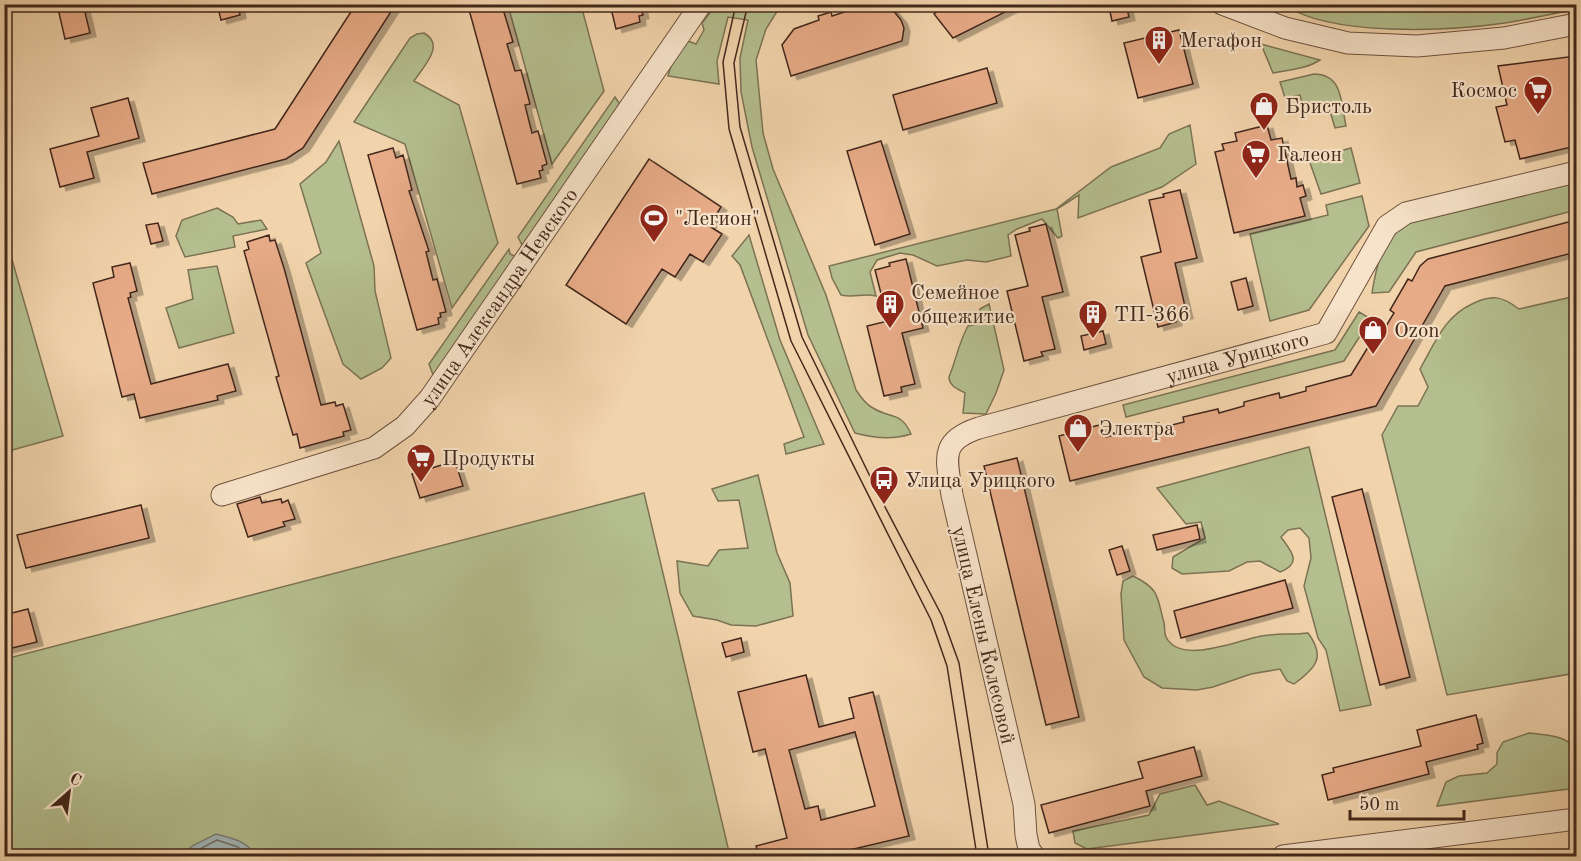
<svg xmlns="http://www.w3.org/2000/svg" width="1581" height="861" viewBox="0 0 1581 861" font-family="'Old Standard TT',serif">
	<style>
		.green { fill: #b4be8e; stroke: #7c7354; stroke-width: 1.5 }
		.water { fill: #a1b5b6; stroke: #7b7d78; stroke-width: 1.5 }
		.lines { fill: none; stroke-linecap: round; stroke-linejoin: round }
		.shore { stroke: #726e68; stroke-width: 1.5 }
		.building { fill: #e7ab87; stroke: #43281b; stroke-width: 1.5; fill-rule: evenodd; filter: url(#shadow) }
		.minor-casing { stroke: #6f533f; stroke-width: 23 }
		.minor { stroke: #f7e3c9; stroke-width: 21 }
		.tram { stroke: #43281b; stroke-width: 1.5 }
		.labels { text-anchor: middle; stroke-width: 4.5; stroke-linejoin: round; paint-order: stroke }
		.poi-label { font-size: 21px; fill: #43281b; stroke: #f7e3c9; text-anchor: start }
		.street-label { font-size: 21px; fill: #43281b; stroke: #f7e3c9 }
	</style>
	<defs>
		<filter id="shadow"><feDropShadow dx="6" dy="3.5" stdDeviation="0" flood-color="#0004"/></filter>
	</defs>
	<rect width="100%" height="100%" fill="#f2d4ac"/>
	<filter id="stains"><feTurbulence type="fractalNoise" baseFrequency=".00333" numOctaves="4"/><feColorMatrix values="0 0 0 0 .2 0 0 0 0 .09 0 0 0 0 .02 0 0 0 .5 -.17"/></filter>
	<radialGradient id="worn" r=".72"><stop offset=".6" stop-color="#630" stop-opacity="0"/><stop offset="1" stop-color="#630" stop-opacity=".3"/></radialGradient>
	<path class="green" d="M1576 4V9C1553 14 1529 19 1505 23 1450 31 1330 37 1285 5Z
		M508 5H581L604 91 552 164Z
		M716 5H781L766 29 756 60 763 133 773 169 826 295 856 390C861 397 865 404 873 408 890 419 901 411 911 434 893 440 873 438 855 433L808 335 752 147 741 92 740 58 748 20 728 17 717 61 719 84 668 76 674 56 688 41 696 44 704 30 702 23Z
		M424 33C446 45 423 67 414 81L459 105 498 243 452 308 405 144 354 122 410 38 417 34Z
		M1261 44 1320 60C1306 69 1289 70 1273 73Z
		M1314 74C1343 74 1341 103 1346 126L1335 128 1329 108 1305 114 1300 95 1285 98 1280 82Z
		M615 97 621 106 523 247 518 237Z
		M1190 125 1196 164 1162 187 1078 218 1079 195 1057 209 1062 236 1058 238 1042 219 1017 229 1008 235 1011 256 986 262 967 260 937 266 913 255 900 253 877 260 870 272 876 296C864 293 854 298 841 295L832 278 829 266 1056 209 1111 167 1160 148 1169 134Z
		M339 141 374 266 375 291 391 358 382 368 361 379 343 364 306 263 321 253 300 184 326 162Z
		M1351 148 1360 183 1321 194 1309 160Z
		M1576 180V210L1416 252 1389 292 1372 293C1377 261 1382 239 1410 221Z
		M1362 196 1369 226 1309 310 1270 321 1250 234 1328 215 1326 205Z
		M217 208 233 217 238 224 261 220 267 229 233 236 235 247 185 257 176 236 182 220Z
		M4 232 63 436 5 452H4Z
		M749 235 780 340 824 444 786 454 784 444 804 437 740 265 732 256Z
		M509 249 510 254 519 258 435 380 429 364Z
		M217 266 234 333 179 348 166 308 193 299 188 270Z
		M1576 296V673L1447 695 1382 435 1398 406H1418L1428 387 1420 369C1435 343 1444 317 1472 304 1492 294 1502 296 1519 309Z
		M989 304 1004 370 996 393 986 414 963 413 965 393C958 389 949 386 949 377 956 360 959 342 968 326L979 324 980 309Z
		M1359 312 1371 319 1344 361 1126 417 1123 405 1335 350Z
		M1309 447 1371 705 1340 711 1326 650 1318 638 1304 586 1311 558 1309 538 1300 528 1288 530 1281 537C1291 551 1303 563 1280 572L1260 561 1247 562 1229 571 1182 574 1172 568 1173 557 1205 538 1201 522 1186 524 1157 488Z
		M758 475 777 553 790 583 793 616 756 626 731 625 717 620 693 616 680 593 677 561 708 566 719 550 748 548 739 500 718 501 712 489Z
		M644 493 730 856H5V659Z
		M1133 576C1160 589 1157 597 1164 623 1165 627 1164 633 1166 637 1180 665 1236 641 1257 637 1273 633 1291 635 1308 633 1326 657 1316 668 1294 684L1287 681 1280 669 1251 674 1213 687 1197 690 1162 688 1144 677 1124 640 1121 594 1123 581Z
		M1529 733C1577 738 1577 741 1576 788L1437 806 1446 782 1459 776 1487 773 1497 764V753L1503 742Z
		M1195 785 1207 805 1219 801 1279 824 1087 849 1075 843 1073 831 1149 815 1160 794Z"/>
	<path class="water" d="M216 834C230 838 249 841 255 856H182L192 846Z"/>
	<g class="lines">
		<path class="shore" d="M190 856 196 851 217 840 238 847 249 856"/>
	</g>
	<path class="building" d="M57 4H83L90 33 65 39Z
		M217 4H238L240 15 221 20Z
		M356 4H396L303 148 286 159 152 194 143 163 275 129Z
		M475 4H496L498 10 503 9 513 42 507 44 515 71 521 70 530 104 525 105 532 133 538 131 547 164 542 166 543 170 539 171 541 178 517 184 468 6Z
		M610 4H640L643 15 639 16 640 22 616 29Z
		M869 4H888L901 20 904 28 902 41 791 76 782 45 794 29 819 20 818 16 831 12 832 16Z
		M947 4H1021L953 38 934 14Z
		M1120 4H1126L1129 17 1112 21 1109 7Z
		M1179 30 1193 84 1138 98 1124 43Z
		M1576 56V146L1520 159 1515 140 1505 142 1496 107 1507 105 1498 66Z
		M987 68 997 103 903 130 893 95Z
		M128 98 139 138 87 152 94 178 60 187 50 149 99 136 91 108Z
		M1267 125 1271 140 1282 138 1291 179 1296 178 1297 187 1303 185 1306 196 1300 198 1305 216 1234 233 1215 152 1224 150 1222 144 1237 141 1235 133Z
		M881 141 910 234 875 245 847 151Z
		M393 148 396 158 403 155 412 190 409 191 429 251 426 252 433 280 437 279 446 312 440 313 441 317 438 318 439 324 417 330 368 155Z
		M649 159 721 207 709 226 722 234 703 262 690 254 675 277 662 269 626 324 566 285Z
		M1180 190 1197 258 1175 263 1187 315 1175 318 1176 322 1158 327 1141 257 1161 252 1149 200 1164 197 1163 194Z
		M1576 220V252L1445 286 1376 406 1070 481 1059 436 1103 424 1106 437 1159 423 1160 428 1184 422 1183 417 1218 409 1219 413 1244 406V402L1279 393 1280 398 1306 391V387L1351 375 1376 334 1380 336 1394 313 1390 310 1408 279 1412 281 1420 266 1428 259Z
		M158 223 163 241 151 244 146 225Z
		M1046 224 1063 292 1042 297 1055 349 1041 352 1043 356 1024 361 1007 291 1028 286 1015 235 1030 231 1029 228Z
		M269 235 270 241 275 240 284 268 321 405 335 402 336 406 343 404 351 430 343 432 344 436 300 448 297 434 293 435 276 377 279 376 244 251 249 249 247 242Z
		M906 259 923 328 902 333 915 384 901 387 902 392 884 396 867 326 888 321 875 270 890 266 889 263Z
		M130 263 137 291 130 293 131 297 128 298 151 384 228 364 236 391 217 396 218 400 140 418 134 394 122 397 93 283 114 277 112 267Z
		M1246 278 1253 306 1238 310 1231 282Z
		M1103 331 1106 344 1084 350 1081 336Z
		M1017 458 1079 717 1046 725 984 466Z
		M455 461 463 486 420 498 412 474Z
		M1362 489 1410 677 1380 685 1332 497Z
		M260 497 262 503 281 499 282 503 288 500 295 519 283 522 285 526 248 537 237 504Z
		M141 505 149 538 26 568 17 535Z
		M1197 525 1200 539 1157 550 1153 535Z
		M1122 546 1130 571 1117 575 1109 550Z
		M1285 580 1293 608 1181 638 1174 611Z
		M28 609 37 642 4 650V615Z
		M741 638 744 652 726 657 722 643Z
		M806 675 819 727 854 718 849 698 873 692 909 836 824 856H759L756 846 787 838 765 749 753 752 738 692ZM855 732 875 806 821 820 818 806 805 809 789 750Z
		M1476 715 1483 743 1477 745 1478 749 1426 762 1429 774 1328 800 1322 775 1334 772 1333 768 1421 746 1417 730Z
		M1194 747 1202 776 1146 791 1150 806 1049 833 1041 805 1143 778 1138 762Z"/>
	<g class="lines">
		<g class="minor-casing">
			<g id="minor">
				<path d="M1222 4 1285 28 1348 43 1417 46 1504 38 1576 24"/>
				<path id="s1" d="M222 495 374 448 405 426 430 398 701 4"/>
				<path id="s2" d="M1034 856 1029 849 1026 835 1024 804 952 495C947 460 938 441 979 428L1326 333 1387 226 1406 213 1576 172"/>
				<path d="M1283 856 1576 819"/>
			</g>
		</g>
		<use href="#minor" class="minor"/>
		<path class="tram" d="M736 4 723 62 729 129 791 341 931 620 947 666 977 856
			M748 4 734 63 740 127 802 337 884 505 942 616 959 663 989 856
			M1515 856 1576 849"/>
	</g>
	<defs>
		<g id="building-pin" transform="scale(1.5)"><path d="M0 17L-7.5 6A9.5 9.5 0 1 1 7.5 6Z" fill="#8f2418" stroke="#f7e3c9"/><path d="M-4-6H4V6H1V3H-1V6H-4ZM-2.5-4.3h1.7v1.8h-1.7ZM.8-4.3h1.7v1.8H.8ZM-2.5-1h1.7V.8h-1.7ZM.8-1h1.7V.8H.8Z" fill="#fff"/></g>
		<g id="supermarket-pin" transform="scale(1.5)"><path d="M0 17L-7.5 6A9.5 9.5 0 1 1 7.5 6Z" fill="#8f2418" stroke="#f7e3c9"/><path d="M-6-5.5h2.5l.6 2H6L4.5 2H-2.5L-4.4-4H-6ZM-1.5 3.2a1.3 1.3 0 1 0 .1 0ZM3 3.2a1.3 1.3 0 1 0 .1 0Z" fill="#fff"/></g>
		<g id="shop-pin" transform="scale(1.5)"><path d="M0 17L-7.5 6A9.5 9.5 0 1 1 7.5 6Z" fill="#8f2418" stroke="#f7e3c9"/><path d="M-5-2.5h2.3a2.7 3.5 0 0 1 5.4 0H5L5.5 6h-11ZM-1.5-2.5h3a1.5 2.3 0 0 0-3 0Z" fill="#fff"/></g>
		<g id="stadium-pin" transform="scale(1.5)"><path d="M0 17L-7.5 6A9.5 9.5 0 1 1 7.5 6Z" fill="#8f2418" stroke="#f7e3c9"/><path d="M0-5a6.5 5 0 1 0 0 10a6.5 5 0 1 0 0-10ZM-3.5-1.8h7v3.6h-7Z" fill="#fff"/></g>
		<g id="bus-pin" transform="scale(1.5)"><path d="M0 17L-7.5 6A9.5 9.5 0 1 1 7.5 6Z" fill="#8f2418" stroke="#f7e3c9"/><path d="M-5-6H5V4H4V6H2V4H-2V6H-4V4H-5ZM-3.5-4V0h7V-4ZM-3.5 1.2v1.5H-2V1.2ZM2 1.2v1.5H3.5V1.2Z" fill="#fff"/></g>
	</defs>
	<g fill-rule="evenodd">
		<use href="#building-pin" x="1159" y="40"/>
		<use href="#supermarket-pin" x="1538" y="90"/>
		<use href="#shop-pin" x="1264" y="106"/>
		<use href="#supermarket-pin" x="1256" y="154"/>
		<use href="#stadium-pin" x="654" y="218"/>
		<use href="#building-pin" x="890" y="304"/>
		<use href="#building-pin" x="1093" y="314"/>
		<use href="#shop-pin" x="1373" y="330"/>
		<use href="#shop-pin" x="1078" y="428"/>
		<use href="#supermarket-pin" x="421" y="458"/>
		<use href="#bus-pin" x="884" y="480"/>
	</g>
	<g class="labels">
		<g class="poi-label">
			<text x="1180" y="47">Мегафон</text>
			<text x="1517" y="97" text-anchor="end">Космос</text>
			<text x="1285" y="113">Бристоль</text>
			<text x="1277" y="161">Галеон</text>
			<text x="675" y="225">"Легион"</text>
			<text x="911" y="299">Семейное<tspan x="911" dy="24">общежитие</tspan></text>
			<text x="1114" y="321">ТП-366</text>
			<text x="1394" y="337">Ozon</text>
			<text x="1099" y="435">Электра</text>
			<text x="442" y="465">Продукты</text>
			<text x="905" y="487">Улица Урицкого</text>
		</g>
		<g class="street-label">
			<text dy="7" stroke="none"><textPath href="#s1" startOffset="357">улица Александра Невского</textPath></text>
			<text dy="7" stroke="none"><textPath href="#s2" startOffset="723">улица Урицкого</textPath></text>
			<text transform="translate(984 635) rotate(77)" y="7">улица Елены Колесовой</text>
		</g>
	</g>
	<rect width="1581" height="861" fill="none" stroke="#f2d4ac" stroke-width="24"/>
	<rect x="6" y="6" width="1569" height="849" fill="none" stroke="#43281b" stroke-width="3"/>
	<rect x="12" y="12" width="1557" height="837" fill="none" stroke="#43281b" stroke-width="1.5"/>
	<g transform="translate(69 792) rotate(28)" stroke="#f7e3c9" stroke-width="4.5" paint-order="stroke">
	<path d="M0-4.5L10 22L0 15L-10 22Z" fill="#43281b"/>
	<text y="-9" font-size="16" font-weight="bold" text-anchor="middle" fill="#43281b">С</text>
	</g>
	<path d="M1350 810v9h114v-9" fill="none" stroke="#43281b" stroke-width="3"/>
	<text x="1359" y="810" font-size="18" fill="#43281b" stroke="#f7e3c9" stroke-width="4.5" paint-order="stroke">50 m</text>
	<rect width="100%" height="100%" filter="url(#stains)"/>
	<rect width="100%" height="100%" fill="url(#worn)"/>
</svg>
